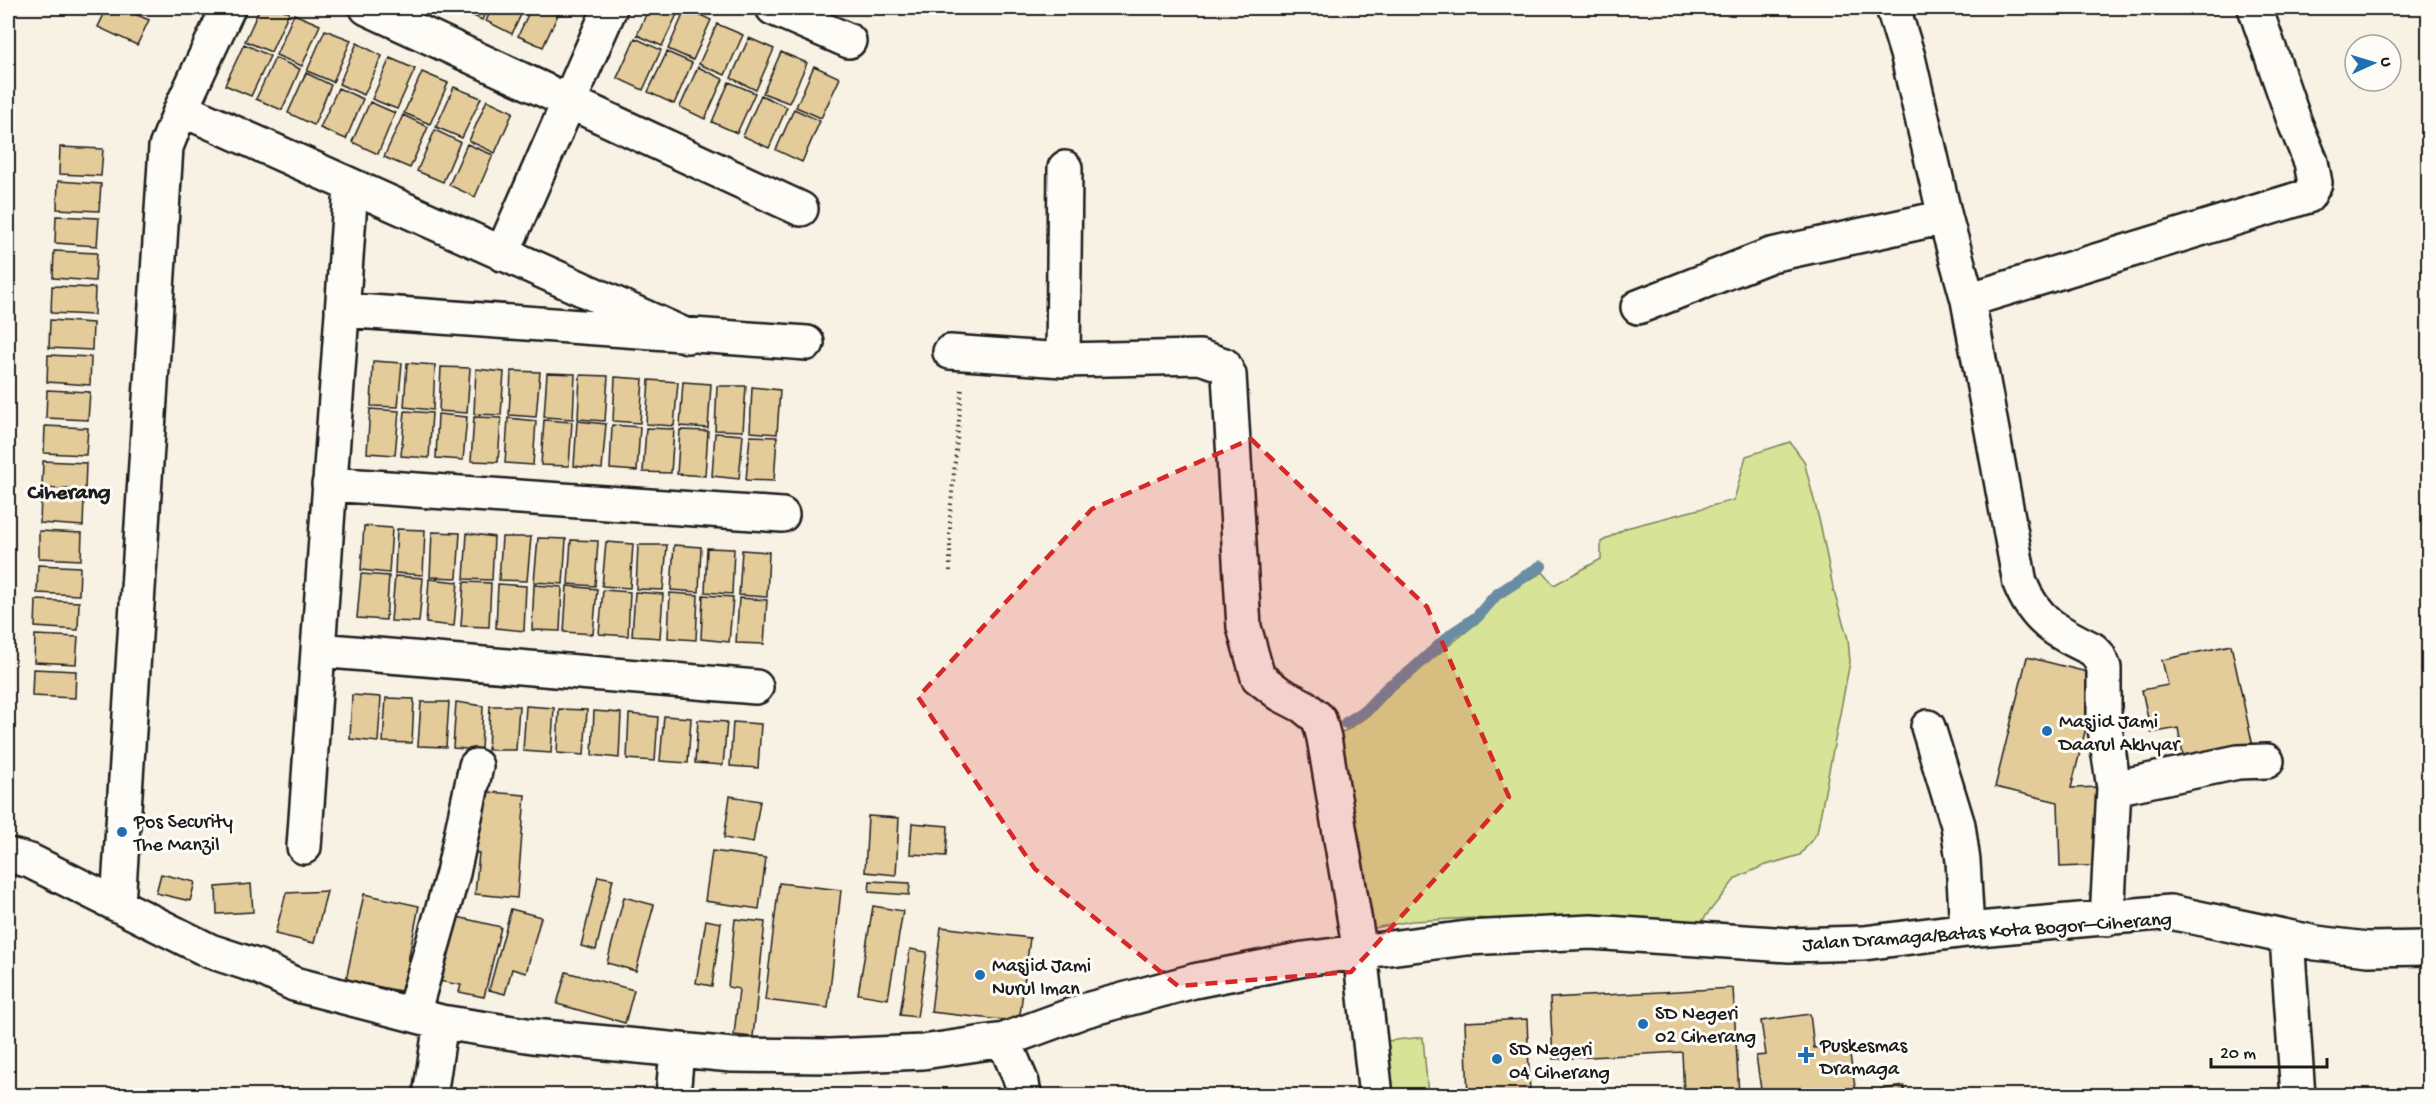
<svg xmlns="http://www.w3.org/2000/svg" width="2436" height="1103" viewBox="0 0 2436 1103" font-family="'Gochi Hand',sans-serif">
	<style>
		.green { fill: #d7e396; stroke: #7a8059; stroke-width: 1.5 }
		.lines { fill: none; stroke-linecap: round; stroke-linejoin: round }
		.stream { stroke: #6b8ca4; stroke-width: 12 }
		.building { fill: #e4cb9a; stroke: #1c1c1c; stroke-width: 1.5 }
		.minor-casing { stroke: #1c1c1c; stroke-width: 38 }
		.path { stroke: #1c1c1c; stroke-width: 4; stroke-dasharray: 1.5 4.5; stroke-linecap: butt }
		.minor { stroke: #fdfcf7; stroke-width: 33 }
		.marked { fill: #d62828; fill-opacity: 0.2; stroke: #d62828; stroke-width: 4.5; stroke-dasharray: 12 8; stroke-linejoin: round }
		.poi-dot { fill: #1f6fb2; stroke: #fdfcf7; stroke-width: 2 }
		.labels { text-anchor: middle; stroke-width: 6; stroke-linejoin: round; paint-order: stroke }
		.poi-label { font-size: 20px; fill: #1c1c1c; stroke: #fdfcf7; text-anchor: start }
		.street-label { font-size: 20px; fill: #1c1c1c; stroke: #fdfcf7 }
		.quarter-label { font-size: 22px; font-weight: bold; fill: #1c1c1c; stroke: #fdfcf7 }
	</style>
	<rect width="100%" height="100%" fill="#f8f2e4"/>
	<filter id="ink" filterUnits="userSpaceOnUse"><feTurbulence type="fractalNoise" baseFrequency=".0167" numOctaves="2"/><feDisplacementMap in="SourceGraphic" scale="12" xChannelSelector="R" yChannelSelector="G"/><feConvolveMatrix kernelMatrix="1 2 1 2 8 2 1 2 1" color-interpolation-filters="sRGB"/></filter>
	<g filter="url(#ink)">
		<path class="green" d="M1790 442 1804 461 1821 527 1834 592 1848 639 1850 662 1817 833 1800 855 1763 866 1736 878 1694 931 1473 918 1412 921 1363 930 1334 735 1349 729 1371 714 1391 692 1482 619 1501 596 1543 572 1554 585 1601 559V542L1626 528 1734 500 1746 456Z
			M1423 1037 1428 1095H1363L1358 1044Z"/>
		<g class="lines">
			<path class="stream" d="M1346 723 1365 711 1389 686 1410 672 1453 633 1477 617 1496 595 1541 566"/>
		</g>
		<path class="building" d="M107 8H121L149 20 137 45 98 27Z
			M260 8H279L289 12 271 52 245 41Z
			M456 8H487L482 20Z
			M492 8H524L512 34 486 21Z
			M531 8H561L543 47 518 36Z
			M649 8H680L662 46 637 35Z
			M686 8 711 20 693 60 668 49Z
			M294 14 320 25 302 66 276 55Z
			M717 24 743 35 725 75 699 64Z
			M325 30 351 40 333 82 307 71Z
			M635 38 661 50 643 90 617 78Z
			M749 38 774 49 756 90 731 78Z
			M357 43 382 56 364 95 339 84Z
			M244 44 270 56 251 96 225 85Z
			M667 52 692 63 674 104 648 92Z
			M781 52 807 63 789 103 763 93Z
			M275 58 300 69 282 110 256 99Z
			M390 58 415 69 397 109 372 99Z
			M814 66 840 78 821 118 796 107Z
			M698 67 723 79 705 119 680 107Z
			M422 72 448 83 430 124 404 113Z
			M306 73 331 85 314 125 288 113Z
			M729 82 755 93 737 133 712 122Z
			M454 87 481 98 462 138 436 127Z
			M338 88 363 99 346 139 320 128Z
			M761 95 787 107 769 148 743 136Z
			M487 100 513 112 495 153 469 141Z
			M370 102 395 113 378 154 352 142Z
			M794 109 820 121 802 162 776 150Z
			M403 115 428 127 410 168 384 157Z
			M435 130 460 142 443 182 417 171Z
			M467 144 493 155 475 197 449 185Z
			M60 147 103 149 101 176 59 174Z
			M58 181 101 184 99 211 57 209Z
			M56 216 99 218 97 246 55 243Z
			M54 251 97 253 95 281 53 278Z
			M52 286 95 288 94 315 51 313Z
			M50 320 93 323 92 350 49 348Z
			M48 355 91 357 90 385 47 382Z
			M373 361 402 363 398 407 371 406Z
			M407 363 435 365 433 410 404 407Z
			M441 367 470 368 467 413 439 411Z
			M476 369 504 372 501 415 474 414Z
			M511 371 540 372 536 417 509 415Z
			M547 373 575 374 573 419 544 417Z
			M580 375 608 376 605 421 578 419Z
			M615 377 643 379 640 423 613 421Z
			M649 380 678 382 674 426 646 424Z
			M683 382 711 384 708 428 680 426Z
			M717 386H746L743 431 715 430Z
			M752 387 780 390 777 434 750 432Z
			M47 390 90 392 88 420 46 418Z
			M370 409 399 411 395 455 367 453Z
			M405 411 432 413 429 458 401 456Z
			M438 414 467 417 463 460 436 458Z
			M474 417 501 418 498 462 471 461Z
			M508 418 536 421 533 465 505 463Z
			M544 420 572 422 569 466 541 465Z
			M577 421 606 424 602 469 574 466Z
			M612 425 640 427 637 471 610 469Z
			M45 426 88 428 86 455 44 453Z
			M646 428 674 429 671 473 643 472Z
			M680 430 708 431 705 476 677 474Z
			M715 433 743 435 739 479 712 476Z
			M750 436 777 437 774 481 746 480Z
			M43 461 86 463 85 490 42 488Z
			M41 496 84 498 83 526 40 523Z
			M364 526 392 528 389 573 361 570Z
			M397 529 425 530 423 575 395 573Z
			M39 531 82 533 81 560 39 558Z
			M432 532 460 533 457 578 430 577Z
			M467 533 494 537 492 580 464 579Z
			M502 537H531L527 581 499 580Z
			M538 538 566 539 563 584 534 582Z
			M571 540 598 541 595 586 568 584Z
			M606 542 633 544 630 588 602 586Z
			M638 545H667L663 590 636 589Z
			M674 545 701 547 699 592 671 590Z
			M707 548 734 549 732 594 705 592Z
			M742 550 769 552 767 597 739 595Z
			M38 565 80 567 79 595 37 593Z
			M361 574 389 576 386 620 357 618Z
			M395 576 423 578 419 622 391 621Z
			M429 579 458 582 454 626 426 623Z
			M464 582 491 583 489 627 461 626Z
			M498 584 526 586 524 631 496 628Z
			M534 585 562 587 560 631 532 630Z
			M567 586 597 589 593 634 564 632Z
			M603 590 630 592 628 636 599 634Z
			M635 592 663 594 660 638 632 636Z
			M670 593 698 595 696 640 668 638Z
			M703 595 733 597 729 642 701 639Z
			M739 598 767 600 764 644 736 643Z
			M36 600 79 602 78 630 35 627Z
			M35 635 78 637 76 664 34 662Z
			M2231 645 2254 751 2185 766 2178 728 2151 733 2142 690 2168 685 2162 660Z
			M2027 657 2099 675 2071 788 2102 787 2105 865 2060 867 2058 802 1995 787Z
			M33 669 76 671 75 698 32 696Z
			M352 695 381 697 378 742 350 739Z
			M386 698 414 699 412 743 383 742Z
			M421 702H449L446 747 418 746Z
			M456 702 483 706 481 750 453 748Z
			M490 706H519L516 750H488Z
			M526 706 554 708 551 753 523 751Z
			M559 709 587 710 584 755 557 753Z
			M594 711 621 713 619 758 592 755Z
			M629 714 658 717 655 761 627 759Z
			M664 716 691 718 688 763 660 761Z
			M698 720 727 722 723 765 695 763Z
			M733 722 761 724 758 768 730 766Z
			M476 791 525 795 517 898 475 894 479 853H471Z
			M730 796 760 801 753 843 724 838Z
			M868 816 899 818 896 875 865 872Z
			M912 823 948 826 946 856 910 854Z
			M712 851 766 858 759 909 705 901Z
			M161 874 195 882 190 901 156 893Z
			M598 876 613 879 596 950 581 946Z
			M870 881 910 883 909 895 869 892Z
			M779 883 841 890 828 1008 765 1000Z
			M251 884 253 912 217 914 216 887Z
			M327 891 314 943 275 934 286 893Z
			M364 894 419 906 408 961 416 963 410 993 346 980Z
			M624 897 654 905 636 971 607 963Z
			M873 906 903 911 888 999 858 994Z
			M511 909 541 917 526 973 512 969 505 994 489 990Z
			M453 916 501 927 484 997 459 992 461 985 438 981Z
			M735 919 765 922 753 1037 734 1035 739 989 728 987Z
			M706 920 721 923 712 986 696 983Z
			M941 927 1030 938 1019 1022 931 1012Z
			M910 949 927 952 917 1017 900 1015Z
			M566 972 634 990 625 1023 557 1004Z
			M1733 988 1739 1096H1684L1682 1052 1553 1059 1550 998Z
			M1810 1014 1814 1048 1848 1043 1856 1093 1904 1086 1905 1096H1762L1756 1056 1766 1055 1761 1021Z
			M1527 1019 1530 1096H1468L1465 1022Z"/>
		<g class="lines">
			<g class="minor-casing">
				<path id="minor" d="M367 8 801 209
					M773 8 849 41
					M1893 8 1908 57 1945 217 1968 300 2020 583C2035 621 2057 632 2092 649L2098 655 2104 668V722L2114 788 2107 919
					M181 109 687 336
					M502 254 610 8
					M1968 300 2308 196 2315 183 2311 162 2295 123 2255 8
					M1638 307 1771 255 1945 217
					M342 310 807 343
					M950 352 1063 360 1200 357 1224 365 1229 375 1244 627 1258 677 1280 694 1303 706 1319 719 1324 738 1360 952 1376 1096
					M1063 360 1065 168
					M329 484 782 515
					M318 650 756 687
					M1928 727 1958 825 1963 861 1967 930
					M2114 788 2238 762 2267 761
					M304 847 351 187
					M8 855 30 861 210 951 259 967 294 984 441 1022 533 1036 732 1055 830 1056 923 1052 1004 1040 1086 1010 1194 981 1304 959 1467 938 1591 932 1789 945 1864 943 1967 930 2170 912 2316 943 2368 949 2428 948
					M118 904 166 147 181 109 228 8
					M2287 938 2298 1096
					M413 1014 453 873 476 766
					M1004 1040 1022 1083 1024 1096
					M430 1096 441 1022
					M673 1096 677 1050"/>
			</g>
			<path class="path" d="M950 571V514L962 388"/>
			<use href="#minor" class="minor"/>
		</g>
	</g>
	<path class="marked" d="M1251 439 1427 607 1509 797 1351 972 1178 986 1035 869 918 697 1092 509Z"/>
	<g class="poi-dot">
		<circle cx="2047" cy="731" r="6"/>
		<circle cx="122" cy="832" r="6"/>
		<circle cx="980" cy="975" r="6"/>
		<circle cx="1643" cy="1024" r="6"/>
		<path d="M1803 1046h6v6h6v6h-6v6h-6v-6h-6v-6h6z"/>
		<circle cx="1497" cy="1059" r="6"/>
	</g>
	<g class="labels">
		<g class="poi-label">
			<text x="2059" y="727">Masjid Jami<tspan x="2059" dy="23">Daarul Akhyar</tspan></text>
			<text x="134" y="827">Pos Security<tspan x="134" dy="23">The Manzil</tspan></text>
			<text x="992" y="971">Masjid Jami<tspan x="992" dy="23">Nurul Iman</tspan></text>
			<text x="1655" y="1019">SD Negeri<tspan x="1655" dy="23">02 Ciherang</tspan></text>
			<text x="1820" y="1051">Puskesmas<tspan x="1820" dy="23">Dramaga</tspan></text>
			<text x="1509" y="1055">SD Negeri<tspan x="1509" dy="23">04 Ciherang</tspan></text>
		</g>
		<g class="street-label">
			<text transform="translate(1987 930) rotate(-4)" y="7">Jalan Dramaga/Batas Kota Bogor–Ciherang</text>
		</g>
		<g class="quarter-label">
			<text x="69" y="498">Ciherang</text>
		</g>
	</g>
	<rect width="2436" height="1103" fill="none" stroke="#fdfcf7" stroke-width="30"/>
	<rect x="15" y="15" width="2406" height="1073" fill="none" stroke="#1c1c1c" stroke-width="2" filter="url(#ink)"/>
	<g transform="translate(2373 63) rotate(86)"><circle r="28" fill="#fdfcf7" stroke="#a3a29f" stroke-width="1.5"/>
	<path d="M0-4.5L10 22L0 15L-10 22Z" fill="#1f6fb2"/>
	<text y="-9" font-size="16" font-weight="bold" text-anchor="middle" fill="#1c1c1c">U</text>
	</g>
	<path d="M2211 1058v9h116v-9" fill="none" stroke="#1c1c1c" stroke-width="3"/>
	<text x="2220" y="1058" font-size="18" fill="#1c1c1c" stroke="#fdfcf7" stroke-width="4.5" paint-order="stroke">20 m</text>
</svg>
